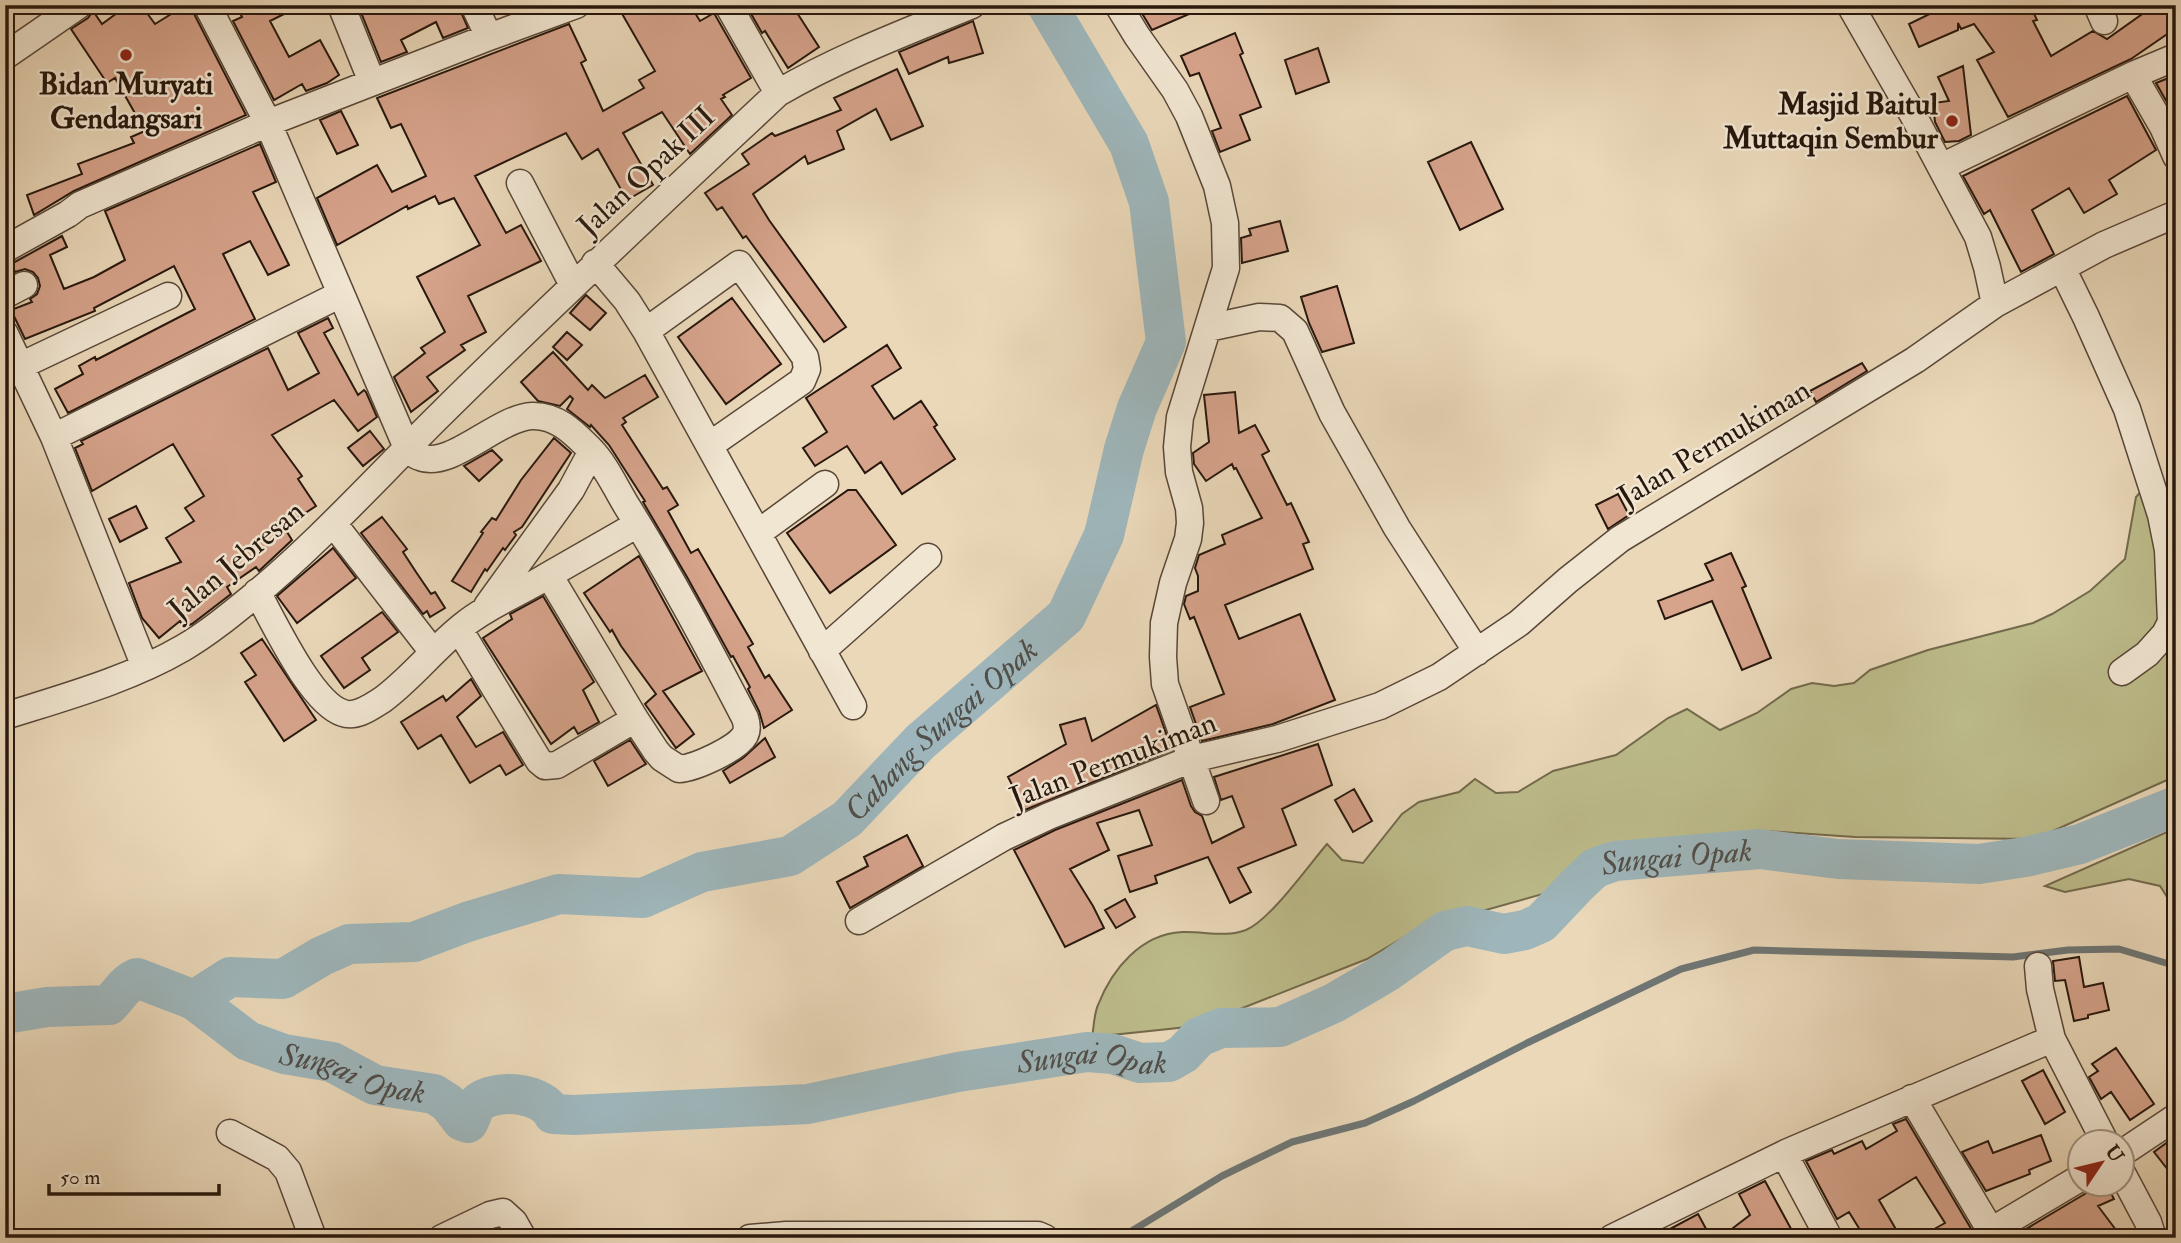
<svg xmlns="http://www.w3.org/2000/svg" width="2181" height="1243" viewBox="0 0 2181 1243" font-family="'IM FELL Double Pica',serif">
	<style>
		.green { fill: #bdbc8b; stroke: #726a4c; stroke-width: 2 }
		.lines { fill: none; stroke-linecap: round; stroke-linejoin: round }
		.stream { stroke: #6e7675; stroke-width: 7 }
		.river { stroke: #9eb6bb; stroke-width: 40 }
		.building { fill: #d6a38b; stroke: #27170d; stroke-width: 2 }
		.minor-casing { stroke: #584738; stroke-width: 29 }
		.minor { stroke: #f1e6d2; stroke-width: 26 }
		.poi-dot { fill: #8f2418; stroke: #f1e6d2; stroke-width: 2.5 }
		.labels { text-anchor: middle; stroke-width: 5; stroke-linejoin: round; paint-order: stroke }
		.poi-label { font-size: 30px; font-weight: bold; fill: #27170d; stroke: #f1e6d2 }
		.street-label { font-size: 30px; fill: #27170d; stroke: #f1e6d2 }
		.water-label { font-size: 32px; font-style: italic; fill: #514f4a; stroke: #f1e6d2 }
	</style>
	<rect width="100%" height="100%" fill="#ead8b9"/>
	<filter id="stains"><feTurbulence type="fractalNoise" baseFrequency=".00286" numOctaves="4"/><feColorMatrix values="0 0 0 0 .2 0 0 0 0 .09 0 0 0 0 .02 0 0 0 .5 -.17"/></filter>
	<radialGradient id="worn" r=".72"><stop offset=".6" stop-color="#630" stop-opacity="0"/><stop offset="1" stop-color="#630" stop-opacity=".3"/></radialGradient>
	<path class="green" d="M2150 481 2176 486V776L2035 839 1855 837 1767 831 1418 929 1367 959 1197 1026 1092 1037C1094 1026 1094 1014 1098 1005 1112 969 1141 934 1182 932 1204 931 1225 938 1246 930 1270 920 1308 866 1327 844L1342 860 1363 863 1402 814 1419 802 1459 792 1475 779 1496 793 1518 792 1553 771 1616 755 1668 718 1687 709 1720 730 1757 713 1791 689 1812 683 1834 686 1854 683 1870 670 1928 650 2033 623 2052 614 2090 591 2125 559 2136 497Z
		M2176 828V911L2160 886 2129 879 2065 892 2045 886Z"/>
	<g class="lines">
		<path class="stream" d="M1120 1238 1222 1176 1292 1142 1365 1123 1414 1101 1527 1043 1681 969 1754 950 2013 957 2068 950 2119 949 2176 966"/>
		<g class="river">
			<path id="s1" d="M194 1000 230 977 283 979 322 956 349 944 414 942 467 922 559 894 643 898 702 872 790 856 847 819 920 742 1066 616 1104 535 1124 449 1137 408 1166 342 1149 202 1129 144 1047 5"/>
			<path id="s2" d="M5 1014 47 1007 109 1005C119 995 124 984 137 978L194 1000 248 1041 284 1054 332 1062 375 1085 434 1094 448 1103 462 1121 468 1123C473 1115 473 1105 482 1100 502 1089 542 1093 553 1114L574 1115 808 1104 958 1072 1087 1052 1113 1054 1140 1063 1169 1062 1183 1054 1199 1037 1221 1028 1280 1027 1334 1003 1387 972 1445 931 1467 926 1504 934 1525 930 1541 923 1577 885 1595 868 1615 861 1760 849 1838 859 1979 864 2025 857 2080 844 2176 806"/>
		</g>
	</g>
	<path class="building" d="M128 5H141L155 24 186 5H191L193 12 246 115 74 191 34 215 27 195 82 174 78 164 134 143 131 137 145 131 115 78 107 83 71 29 88 18 93 11 102 24Z
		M249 5H302L270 21 289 57 320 40 339 75 327 83 306 91 302 84 274 100 233 21 242 17 239 11Z
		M358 5H458L468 28 443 38 436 22 401 40 407 52 381 62Z
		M617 5H690L700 21 714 13 751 78 723 95 725 97 721 99 732 115 690 154 662 112 623 133 653 185 627 200 598 149 582 159 566 133 475 176 506 233 521 225 541 261 468 296 486 332 461 345 465 350 427 377 438 391 411 412 394 377 425 353 421 348 445 332 417 277 480 245 454 198 439 204 435 196 408 209 407 206 337 245 317 198 377 165 392 192 426 176 401 124 391 128 377 98 569 24 586 60 581 63 603 111 644 88 639 80 655 71Z
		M746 5H792L819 47 788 68 765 31 762 33Z
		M1151 5H1210L1152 30 1140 10Z
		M1948 5H2015L2001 12 2016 5H2030L2037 20 2033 21 2051 56 2093 31 2107 39 2155 5H2176V28L2131 59 2008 117 1977 60 1994 52 1974 24 1961 29 1958 23V30L1919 47 1909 24Z
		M973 21 983 53 949 63 948 57 909 74 899 52Z
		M1235 33 1243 53 1240 55 1261 107 1240 115 1250 140 1220 152 1212 131 1221 128 1199 73 1190 76 1181 56Z
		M1318 48 1329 82 1296 94 1285 60Z
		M1963 66 1971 135 1959 141 1945 142 1935 122 1933 103 1949 101 1938 77Z
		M897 69 923 126 891 140 876 109 837 131 844 149 808 164 805 156 753 194 769 220 846 327 824 342 746 236 743 238 722 207 717 210 705 193 749 164 742 154 772 133 775 136 841 110 834 98Z
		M2176 75V118L2156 83Z
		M2127 96 2156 150 2109 180 2117 194 2084 213 2069 188 2032 210 2054 254 2021 272 1990 210 1984 214 1963 176Z
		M341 111 358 145 337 154 320 120Z
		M1471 142 1503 209 1460 230 1428 162Z
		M260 144 276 182 253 192 289 265 268 275 250 241 223 254 255 319 68 413 55 389 83 374 79 366 95 357 96 360 195 309 174 266 94 308 95 311 25 339 11 310 32 302 30 299 37 294 40 286 38 278 33 272 25 269 15 272 14 270 5 274V265L13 263 62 236 67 247 50 255 64 289 94 277 125 260 105 211Z
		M1280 221 1288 251 1242 263 1241 238 1251 235 1249 229Z
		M1337 286 1354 343 1322 352 1309 323 1301 297Z
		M586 295 606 313 590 330 570 313Z
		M732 298 781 364 726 404 678 337Z
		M328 318 333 328 324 333 358 395 364 390 366 392 377 417 358 431 334 400 272 435 302 476 298 479 316 506 284 527 292 540 259 571 256 567 227 587 231 594 192 624 183 627 180 621 159 638 142 618 129 583 181 562 166 538 194 521 185 508 204 496 173 444 92 491 75 448 83 444 81 441 268 348 288 390 319 373 298 333Z
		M567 332 582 345 567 360 553 347Z
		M887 345 901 368 872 386 894 419 921 401 937 425 934 427 955 459 902 494 881 462 865 473 847 446 815 466 803 448 827 432 806 398Z
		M553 352 588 390 592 385 605 398 645 375 658 397 623 418 626 422 622 425 663 489 667 487 678 505 668 511 691 553 698 549 753 644 748 647 765 678 769 675 792 710 764 728 759 711 748 689 750 687 733 656 731 657 687 577 643 502 645 501 609 445 591 425 590 427 567 409 573 399 570 396 560 406 538 401 521 382Z
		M1862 363 1867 371 1816 402 1810 391Z
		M1235 392 1239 433 1255 425 1269 451 1262 455 1287 505 1291 503 1309 542 1303 544 1313 569 1225 605 1239 639 1300 614 1335 700 1273 724 1202 741 1190 707 1224 694 1194 617 1190 619 1184 604 1186 596 1198 591V576L1195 568 1199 555 1225 544 1222 535 1262 518 1236 468 1234 469 1232 464 1206 481 1194 464 1193 453 1209 442 1204 395Z
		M370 431 384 449 363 466 348 448Z
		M554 438 571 453 526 521 522 527 514 532 516 535 505 550 503 548 487 571 485 569 471 592 452 581 483 533 481 532 492 518 496 520 521 480Z
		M492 450 502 460 479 481 464 466Z
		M848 490H856L896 545 830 593 787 533Z
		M1618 494 1629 515 1608 529 1596 505Z
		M136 506 147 528 120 542 109 519Z
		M382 517 407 549 403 552 416 572 431 594 435 592 445 608 430 617 427 611 423 614 361 533Z
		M333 548 356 578 297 623 277 596Z
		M1731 553 1746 586 1742 588 1771 658 1742 670 1712 601 1665 619 1658 601 1713 580 1705 564Z
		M639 556 702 671 663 691 694 734 676 748 645 704 656 694 621 646 612 630 610 632 584 593Z
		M543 596 594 682 583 690 599 722 578 734 574 727 551 744 483 638 512 619 510 614Z
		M382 612 398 632 362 658 370 670 344 688 321 656Z
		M262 639 316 720 284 741 245 682 256 675 241 653Z
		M471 679 481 696 457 717 476 747 503 732 523 765 506 775 500 765 470 783 441 735 418 749 401 722 443 696 446 701Z
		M1156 705 1172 750 1025 810 1008 777 1066 744 1060 725 1085 718 1092 741Z
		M765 738 775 757 730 783 723 771 743 758Z
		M630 740 646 764 608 786 594 761Z
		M1318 744 1332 785 1282 809 1296 845 1238 868 1251 892 1230 903 1208 857 1155 876 1157 883 1130 892 1118 856 1152 845 1139 810 1097 823 1109 850 1070 869 1093 906 1104 928 1065 947 1014 850 1055 830 1182 780 1191 806 1195 812 1202 816 1212 843 1244 827 1232 796 1221 800 1214 777Z
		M1354 789 1372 821 1353 832 1335 800Z
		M907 835 923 866 850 908 837 882 868 866 864 857Z
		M1125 899 1135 917 1116 928 1105 910Z
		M2079 957 2084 987 2103 983 2109 1010 2088 1015V1018L2074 1021 2065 980 2055 981 2053 961Z
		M2116 1048 2154 1104 2130 1120 2111 1092 2101 1099 2089 1077 2098 1071 2092 1064Z
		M2043 1070 2065 1112 2045 1124 2022 1081Z
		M1906 1119 1976 1237 1918 1238 1945 1223 1916 1177 1879 1200 1901 1238H1865L1849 1212 1837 1219 1806 1161 1832 1150 1834 1154 1862 1141 1866 1149 1897 1131 1893 1124Z
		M2041 1135 2051 1161 2029 1170 2030 1174 1986 1191 1962 1152 1988 1141 1993 1153Z
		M2176 1136V1180L2154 1152Z
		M1765 1181 1796 1238H1720L1750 1215 1739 1194Z
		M2097 1184H2106L2114 1199 2098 1206 2122 1238H2011L2088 1192Z
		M1698 1214 1711 1238H1653Z"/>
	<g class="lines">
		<g class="minor-casing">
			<path id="minor" d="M341 5 372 82
				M474 5 489 37
				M728 5 778 93
				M1118 5 1137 36 1175 90 1189 116 1217 186 1225 223 1226 268 1180 417 1177 447 1179 472 1189 508 1190 523 1188 539 1173 583 1164 623 1163 657 1165 684 1206 801
				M1850 5 1912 113 1978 237 1987 267 1995 304
				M2097 5 2104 21
				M5 56 79 5
				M2133 75 2163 127 2176 156
				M1941 167 2133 75 2176 57
				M520 183 573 285
				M5 249 68 214 80 205 268 123 207 5
				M595 263 627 301 646 331 853 706
				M2062 268 2086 317 2127 409 2161 515 2168 550 2171 622 2165 634 2147 654 2122 672
				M5 295 24 285
				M1208 328 1259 317 1280 318 1295 331 1332 413 1397 528 1477 652
				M646 331 739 264 805 357 807 369 802 381 710 445
				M5 334 54 437 145 667
				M20 366 168 296
				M54 437 341 294
				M333 523 433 652
				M758 533 825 484
				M549 575 638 524
				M257 592C274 622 311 703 343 713 356 718 371 707 382 700 412 678 435 647 465 624 490 604 522 592 549 575L635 719 656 751 662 758 679 769C695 768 737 749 745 735 748 729 747 724 745 718 708 647 670 575 628 508 616 489 606 465 590 449 574 433 557 415 532 416 497 418 450 470 420 457 415 456 411 451 407 448L268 123 489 37 576 5
				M487 606 571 490 592 451
				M459 629 539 761 545 766 557 765 635 719
				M822 651 928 557
				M5 716C65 697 128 680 183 648 207 634 229 616 251 598 319 542 378 476 441 414 551 305 665 199 778 93 840 57 906 32 972 5
				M859 921 1004 837 1049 816 1192 759 1277 739 1380 706 1439 677 1519 623 1568 580 1620 539 1915 360 1995 304 2104 245 2176 214
				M2038 966 2040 989 2052 1039 2105 1142
				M1912 1098 1995 1238
				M230 1133 277 1158 288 1171 313 1238
				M2122 1153 2176 1117
				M1784 1154 1829 1238
				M2122 1173 2148 1222 2153 1238
				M1991 1231 2080 1178
				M442 1238 490 1215 503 1212 514 1222 523 1238
				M750 1238 786 1235H1038L1045 1238
				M1612 1238 1788 1152 2052 1039"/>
		</g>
		<use href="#minor" class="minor"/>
	</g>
	<g class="poi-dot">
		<circle cx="126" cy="55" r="7"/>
		<circle cx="1952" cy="121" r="7"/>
	</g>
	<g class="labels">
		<g class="poi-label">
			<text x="126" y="94">Bidan Muryati<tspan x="126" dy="34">Gendangsari</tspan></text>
			<text x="1938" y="114" text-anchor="end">Masjid Baitul<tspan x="1938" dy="34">Muttaqin Sembur</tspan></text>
		</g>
		<g class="street-label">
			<text transform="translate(646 171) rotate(-43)" y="10">Jalan Opak III</text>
			<text transform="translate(1714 443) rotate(-31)" y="10">Jalan Permukiman</text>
			<text transform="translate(236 560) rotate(-40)" y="10">Jalan Jebresan</text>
			<text transform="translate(1113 760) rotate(-21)" y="10">Jalan Permukiman</text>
		</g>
		<g class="water-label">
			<text dy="11" stroke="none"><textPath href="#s1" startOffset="824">Cabang Sungai Opak</textPath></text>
			<text dy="11" stroke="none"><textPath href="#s2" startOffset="1815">Sungai Opak</textPath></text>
			<text dy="11" stroke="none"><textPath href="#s2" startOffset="1164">Sungai Opak</textPath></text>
			<text dy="11" stroke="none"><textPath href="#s2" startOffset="383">Sungai Opak</textPath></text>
		</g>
	</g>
	<rect width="2181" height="1243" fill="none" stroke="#ead8b9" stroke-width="28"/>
	<rect x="7" y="7" width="2167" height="1229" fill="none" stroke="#27170d" stroke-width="3.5"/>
	<rect x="14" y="14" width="2153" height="1215" fill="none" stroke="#27170d" stroke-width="2"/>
	<g transform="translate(2101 1163) rotate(55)"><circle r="33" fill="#f1e6d2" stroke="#a09383" stroke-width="2"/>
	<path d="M0-5L12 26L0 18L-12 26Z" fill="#8f2418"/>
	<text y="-10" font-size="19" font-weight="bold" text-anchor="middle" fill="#27170d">U</text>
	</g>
	<path d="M49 1184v10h170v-10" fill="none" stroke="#27170d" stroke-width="3.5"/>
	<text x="60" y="1184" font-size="21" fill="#27170d" stroke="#f1e6d2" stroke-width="5" paint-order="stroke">50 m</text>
	<rect width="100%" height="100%" filter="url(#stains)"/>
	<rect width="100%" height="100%" fill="url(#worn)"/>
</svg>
